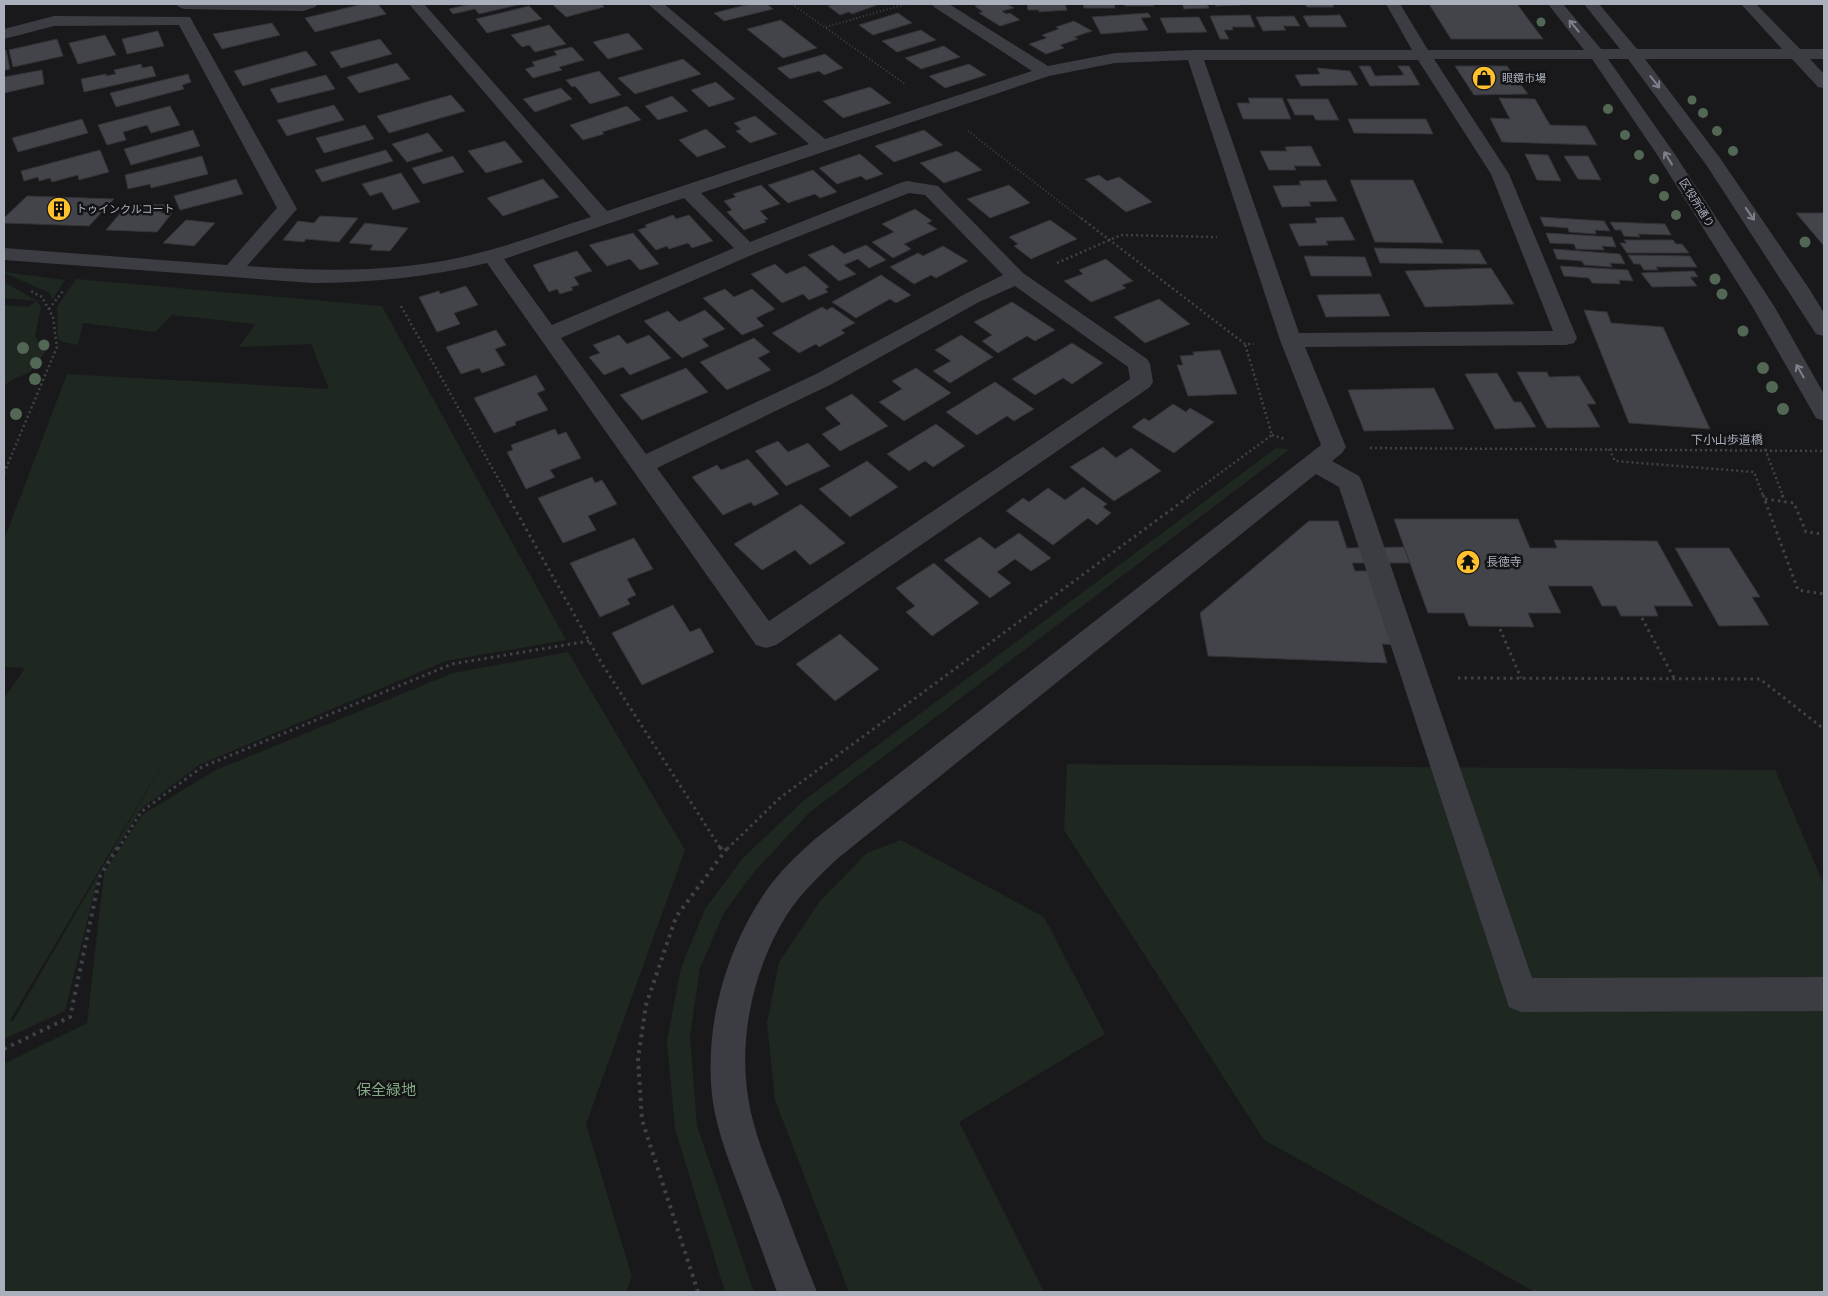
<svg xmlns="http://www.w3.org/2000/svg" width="1828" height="1296" viewBox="0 0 1828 1296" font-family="Signika,'Noto Sans JP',sans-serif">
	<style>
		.green { fill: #1e2720; fill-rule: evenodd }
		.building { fill: #434449; stroke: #333338 }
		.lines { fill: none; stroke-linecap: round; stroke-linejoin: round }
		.path-far3 { stroke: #3f4248; stroke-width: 2; stroke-dasharray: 1 2.5; stroke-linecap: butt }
		.path-far2 { stroke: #3f4248; stroke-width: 2.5; stroke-dasharray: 2 3; stroke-linecap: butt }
		.path-far1 { stroke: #3f4248; stroke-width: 3; stroke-dasharray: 2.5 4; stroke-linecap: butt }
		.path { stroke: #3f4248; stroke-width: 4; stroke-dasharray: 3 5; stroke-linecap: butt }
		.minor { fill: #3c3c43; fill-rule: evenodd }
		.tree { fill: #526855 }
		.oneway { stroke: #7e818c }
		.labels { text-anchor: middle; stroke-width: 5; stroke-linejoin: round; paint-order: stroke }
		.far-poi-label { font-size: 11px; fill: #aaafbc; stroke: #141417; text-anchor: start }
		.far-street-label { font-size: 11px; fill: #aaafbc; stroke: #141417 }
		.street-label { font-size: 12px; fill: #aaafbc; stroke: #141417 }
		.poi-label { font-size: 12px; fill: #aaafbc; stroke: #141417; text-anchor: start }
		.near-park-label { font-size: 15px; fill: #80a984; stroke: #141417 }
	</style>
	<rect width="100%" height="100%" fill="#19191c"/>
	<path class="green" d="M4 273V272L65 280 52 300 50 293Z
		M76 279 382 306 566 640 446 661 199 765 141 809 98 877 65 1011 4 1039V698L25 668 4 667V540L67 374 329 389 311 344 239 347 255 324 172 315 155 332 83 323 78 345 63 342 58 339 57 307ZM172 748 13 1021H10V1020Z
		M4 282 37 301 41 307 35 336 45 351C42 356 39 363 34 368 25 377 14 376 4 386V305L28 307 36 301 4 298Z
		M1276 448 1290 449 809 813 754 872 724 913 700 968 690 1036 697 1126 754 1292H725L675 1129 667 1041 681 968 705 909 742 859 803 801Z
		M568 652 685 850 586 1124 632 1277 626 1292H4V1064L87 1023 104 873 142 815 216 770 453 673Z
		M1067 764 1775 770 1824 885V1292H1535L1264 1140 1064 830Z
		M901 840 1044 917 1105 1034 959 1122 1044 1292H849L775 1100 767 1023 779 962 820 901 867 853Z"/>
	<path class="building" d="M363 4H378L386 14 315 32 305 18Z
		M471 4H522L479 14 475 9 453 14 449 9Z
		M552 4H601L604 7 566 17Z
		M750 4H767L773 9 724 21 714 13Z
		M836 4H876L877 5 852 14 849 12 840 15 828 6Z
		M984 4H1007L1014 8 1002 11 1006 14 1010 13 1020 20 1000 26 979 13 983 12 975 6Z
		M1027 4H1072H1065L1067 10 1039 12V10H1028Z
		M1083 4H1114L1115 8H1084Z
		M1124 4H1153L1154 6H1125Z
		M1182 4H1207L1209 8 1184 9Z
		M1214 4H1240L1241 5 1216 6Z
		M1305 4H1332L1334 7H1307Z
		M1429 4H1517L1543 39H1451Z
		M529 6 542 19 487 33 476 19Z
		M898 13 912 23 873 35 859 25Z
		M1148 13 1151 17 1141 18 1148 30 1101 34 1092 17Z
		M1250 15 1255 27H1232L1233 30H1224L1229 39H1220L1210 16Z
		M1340 15 1347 27H1309L1303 16Z
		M1294 16 1300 26H1283L1286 30 1263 31 1256 17Z
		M1199 17 1207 32 1167 33 1160 18Z
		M781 20 817 48 783 58 747 29Z
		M1074 21 1092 31 1074 37 1078 39 1060 45 1064 48 1046 54 1029 44 1047 38 1042 35 1059 29 1056 27Z
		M272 23 280 35 222 49 213 34Z
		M549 25 566 44 535 52 529 45 522 47 511 35Z
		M921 30 936 40 897 52 882 41Z
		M158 31 164 46 127 54 122 39Z
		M628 33 643 49 608 59 593 42Z
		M105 35 116 55 78 64 69 43Z
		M57 39 63 56 13 67 9 50Z
		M380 39 392 54 341 68 330 52Z
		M944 46 960 57 921 69 905 58Z
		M572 47 584 60 559 67 562 70 533 78 525 69 535 66 532 62 557 55 554 51Z
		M6 50 10 69 4 70V51Z
		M306 51 317 65 243 86 234 71Z
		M825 54 843 68 824 75 819 71 790 79 777 68Z
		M683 59 701 74 635 94 618 78Z
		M397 63 410 79 359 93 347 77Z
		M141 64 142 68 152 66 156 76 84 92 81 79 106 74V76L116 74 114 70Z
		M969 64 986 75 945 88 929 76Z
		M1359 66H1370L1375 76 1404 75 1398 66H1409L1420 85 1370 86Z
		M1455 66H1507L1528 94 1474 95Z
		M1317 68 1350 71 1358 85 1301 86 1295 75 1320 74Z
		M42 70 44 84 4 93V77Z
		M599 71 621 95 590 104 575 86 572 87 566 80Z
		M188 74 191 82 182 85 184 89 116 107 110 93Z
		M326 75 335 89 278 103 270 89Z
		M716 82 735 99 709 107 691 90Z
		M870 87 891 103 843 118 823 101Z
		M561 88 572 99 535 112 523 99Z
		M451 95 465 111 389 133 377 116Z
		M672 96 688 111 658 120 645 106Z
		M1248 98H1282L1291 119H1243L1237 103H1250Z
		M1499 98 1535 99 1550 125 1586 126 1597 145 1502 142 1490 118 1510 119Z
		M1287 99H1328L1339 120H1316L1313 115H1295Z
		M334 105 344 120 287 136 277 120Z
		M170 106 180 125 151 133 147 125 123 132 126 140 107 145 98 125Z
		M627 106 641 120 602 132 604 134 583 140 570 125Z
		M755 116 777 134 750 143 736 131 741 129 734 123Z
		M82 119 88 133 18 152 12 138Z
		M1348 119H1426L1433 134 1354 133Z
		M365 125 374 139 324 153 316 138Z
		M706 129 726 147 697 157 679 140Z
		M193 130 200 146 131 165 124 149Z
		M924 130 943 145 894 162 875 146Z
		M428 133 443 151 407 162 392 144Z
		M505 141 523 162 486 173 468 151Z
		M1311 146 1321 166H1294L1296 170H1269L1260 151H1287L1285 147Z
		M100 150 109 172 79 180 78 175 52 182 50 178 39 181 38 177 24 181 21 171Z
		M386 150 393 161 322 182 315 170Z
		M957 151 982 170 944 183 920 163Z
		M860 154 883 174 866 180 861 176 837 184 819 168Z
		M1525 154 1548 155 1561 181 1537 180Z
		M202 156 208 174 151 188 150 184 128 189 125 175Z
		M453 156 464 172 423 184 412 168Z
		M1564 156H1588L1601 180 1578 179Z
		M813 170 837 192 820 198 815 194 788 203 768 185Z
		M401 173 420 202 393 210 382 192 370 196 362 184Z
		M1099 175 1107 181 1119 177 1152 202 1126 212 1085 179Z
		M236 179 243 194 180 210 174 196Z
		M543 179 559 197 503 216 487 198Z
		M1326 180 1337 201 1309 202 1311 206 1282 207 1273 186 1301 185 1299 181Z
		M1350 180H1413L1443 243 1375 242Z
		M761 185 780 204 760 211 768 219 764 220 766 222 744 230 727 212 732 210 724 201 736 197 733 194Z
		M1009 185 1030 203 990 218 967 199Z
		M27 196 114 199 89 226 4 223V218Z
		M128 204 167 205 161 213H172L157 232 106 230Z
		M915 209 932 221 927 223 937 229 904 244 911 249 893 258 872 242 894 232 882 224Z
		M1796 213H1824V246Z
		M673 215 676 219 689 215 713 241 692 248 688 243 669 249 667 246 656 250 638 230 647 227 645 225Z
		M320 216 358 218 339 242 306 239 304 242 283 240 298 221 314 223Z
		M1343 217 1355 240 1326 241 1328 245 1299 246 1289 224 1317 223 1315 218Z
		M1540 217 1604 221 1610 231 1595 230 1596 234 1569 232 1568 228 1544 226Z
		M186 220 215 223 194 246 163 243Z
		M1050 220 1077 239 1031 259 1014 246 1018 244 1009 237Z
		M1610 222 1665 224 1671 235 1638 234 1640 237 1624 236 1621 230H1615Z
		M365 223 408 228 390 251 370 250 373 245 349 243Z
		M633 233 659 264 640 270 630 259 607 266 589 245Z
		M1546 233 1612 237 1616 247 1602 246 1604 250 1576 249 1574 244 1550 243Z
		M1624 240H1673L1676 244H1682L1689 253H1627L1620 243H1627Z
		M833 245 844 254 866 245 886 260 869 268 858 259 844 265 856 274 839 281 808 255Z
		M943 246 968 261 936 278 931 275 914 284 890 267 918 253 923 256Z
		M1374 248 1479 250 1487 264 1380 263Z
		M1553 249 1620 254 1625 264 1610 263 1612 267 1584 265 1582 261 1557 259Z
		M577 251 592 271 574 277 579 285 571 287 573 290 560 294 557 289 549 292 533 265Z
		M1628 255 1690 256 1697 267H1656L1658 270H1644L1640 264H1634Z
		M1304 256 1365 257 1372 276H1311Z
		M1106 259 1133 281 1122 285 1126 288 1091 302 1064 281 1083 274 1079 270Z
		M775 264 786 274 805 266 829 287 825 289 828 292 809 300 803 294 782 303 751 274Z
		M1560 266 1628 270 1633 281 1619 280 1620 284 1592 283 1589 278 1564 276Z
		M1491 268 1514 304 1425 307 1405 271Z
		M1694 271 1698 277H1690L1697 286 1652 287 1641 273Z
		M881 275 911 295 896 303 890 299 856 318 832 302Z
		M466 286 478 305 454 313 460 324 437 332 419 297 439 291 440 294Z
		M725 289 734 297 752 289 775 309 756 318 764 326 742 335 703 298Z
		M1380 294 1390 316 1326 317 1317 295Z
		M1159 299 1190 324 1145 343 1114 317Z
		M1012 302 1055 330 1035 341 1027 336 998 353 982 341 992 335 974 322Z
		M822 307 827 310 832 307 855 323 841 330 845 333 819 347 816 344 799 353 772 333Z
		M705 310 725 329 702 339 709 346 682 358 644 321 668 311 679 322Z
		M1584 310 1607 312 1611 323 1663 327 1710 429 1629 423Z
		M496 330 506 345 495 349 505 365 482 373 479 368 461 374 446 347Z
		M619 335 627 344 649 335 671 358 630 375 623 367 604 375 589 357 600 353 593 345Z
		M961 335 993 357 950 383 933 371 951 361 935 350Z
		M754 338 770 352 758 358 771 370 727 390 700 362Z
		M1072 343 1103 363 1072 384 1063 378 1035 395 1012 379Z
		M1220 350 1237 394 1188 396 1177 365H1183L1180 356 1194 355 1193 352Z
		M686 368 708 392 642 420 620 395Z
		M916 368 951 393 904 421 879 402 902 389 892 381Z
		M1517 372H1547L1549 377 1579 376 1596 404H1587L1600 427 1547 428Z
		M1497 373 1514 402H1521L1536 427 1495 429 1465 374Z
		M536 375 545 390 537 393 548 410 515 422 516 425 494 433 474 398Z
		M995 382 1034 409 1014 421 1007 416 977 435 946 412Z
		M1434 388 1454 429 1364 431 1348 390Z
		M852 394 888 426 840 451 822 434 841 424 825 408Z
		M1173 404 1186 412 1190 408 1214 422 1174 453 1132 427 1144 418 1149 421Z
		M936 424 965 446 933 467 925 461 909 471 887 454Z
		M555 429 558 435 566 432 581 458 550 470 555 477 526 489 507 452 513 450 511 445Z
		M778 441 788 452 808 443 830 466 786 486 755 451Z
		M1103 447 1116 458 1131 448 1161 471 1114 501 1070 467Z
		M748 459 779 494 754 506 751 502 723 515 692 477 717 465 721 470Z
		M867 461 898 487 850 517 819 489Z
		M592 477 595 483 602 480 617 504 588 516 596 530 563 543 538 498Z
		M1083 487 1107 504 1103 507 1111 513 1097 525 1088 518 1053 545 1006 511 1023 498 1029 502 1048 488 1065 500Z
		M801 504 845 543 810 565 795 550 762 570 734 544Z
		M1394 519H1518L1530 548H1557L1554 540 1657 541 1693 606H1654L1658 616H1621L1616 606H1602L1592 586H1548L1561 613H1528L1534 627 1469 626 1464 613H1428Z
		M1309 521H1338L1347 548 1404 547 1410 563H1352L1355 571H1374L1396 645 1382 644 1387 663 1208 656 1200 613Z
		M1019 533 1051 558 1031 571 1015 559 997 572 1011 583 990 598 944 560 980 537 995 549Z
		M634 538 653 569 627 579 636 595 627 599 630 604 600 617 570 563Z
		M1675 548H1729L1760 597H1752L1769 625 1719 626Z
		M934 563 979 603 932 636 906 612 915 606 896 588Z
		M673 605 690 632 700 628 714 652 642 685 612 633Z
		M840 634 879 669 835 701 796 664Z"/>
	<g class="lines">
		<path class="path-far3" d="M792 4 905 84
			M826 27 906 4
			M968 131 1082 219"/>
		<path class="path-far2" d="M1081 218 1245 344H1254
			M1057 263 1121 235 1217 237
			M401 306 508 496
			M49 309 63 291
			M1272 435 1285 439
			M1370 448 1824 451
			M1609 449 1615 461 1754 472 1763 496
			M1765 449 1783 496
			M4 473 57 347 53 317 42 297 29 290
			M1189 496 1272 435 1245 344"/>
		<path class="path-far1" d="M507 495 602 664 721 849
			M1763 495 1798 590 1824 594
			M1782 495 1785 502
			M1765 499 1794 503 1806 532 1824 534
			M1642 618 1674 678
			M1500 629 1521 678
			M1458 678 1760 679 1824 729
			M118 849 141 812 202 767 452 664 589 641
			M727 849 781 797 1191 495"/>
		<path class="path" d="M720 847 723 852
			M4 1049 70 1017 100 876 118 847
			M698 1292 642 1120 638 1059 646 1005 676 917 728 847"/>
		<path class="minor" d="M176 4H318L315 7 303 11 184 9 179 7Z
			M409 4H424L607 211 809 144 648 4H664L825 139 1032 71 934 7 932 4H949L1048 66 1115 53 1194 50H1412L1386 4H1400L1428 50H1584L1548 4H1563L1601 49H1620L1584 4H1599L1637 49H1782L1741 4H1756L1800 49H1824V59H1810L1824 74V88L1818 87 1792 59H1645L1720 158 1808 287 1824 313V336L1816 334 1707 166 1628 59H1608L1674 153 1774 306 1824 394V421L1816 418 1752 306 1656 153 1592 59H1434L1509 174 1577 338 1574 343 1566 345 1305 347 1346 447 1342 453 1332 461 1359 476 1362 482 1532 978 1824 977V1011L1521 1012 1509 1007 1339 487 1316 474 837 859C819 876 800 894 786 916 751 973 736 1047 751 1113 758 1142 769 1169 780 1196 792 1228 804 1260 817 1292H777C765 1259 753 1226 741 1193 730 1164 718 1134 713 1103 703 1031 724 954 764 894 778 873 796 856 815 839L1321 445 1280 340 1188 60 1115 63 1049 76 701 193 750 242 900 183 907 181 938 186 1023 273 1147 359 1150 364 1153 382 1150 387 776 645 766 648 756 645 487 263C429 277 371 283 312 283L4 260V248L227 265 277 208 179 25 54 26 4 39V29L54 16 190 17 297 209 247 266C327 272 408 273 486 251 521 242 556 228 591 217ZM1204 60H1418L1491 174 1553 331 1299 333ZM909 193 925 195 1003 275 965 294 816 374 646 454 561 338 754 254ZM684 198 734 248 552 325 504 259ZM1015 286 1128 367 1130 379 769 621 657 468 832 384 979 302Z"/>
	</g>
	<g class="tree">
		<circle cx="1541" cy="22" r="4.5"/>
		<circle cx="1692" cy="100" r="4.5"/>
		<circle cx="1608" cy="109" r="5"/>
		<circle cx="1703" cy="113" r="5"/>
		<circle cx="1717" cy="131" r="5"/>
		<circle cx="1625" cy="135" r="5"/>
		<circle cx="1733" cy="151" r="5"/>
		<circle cx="1639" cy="155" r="5"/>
		<circle cx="1654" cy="179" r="5"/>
		<circle cx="1664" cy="196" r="5"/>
		<circle cx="1676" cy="215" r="5"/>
		<circle cx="1805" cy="242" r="5.5"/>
		<circle cx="1715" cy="279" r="5.5"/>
		<circle cx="1722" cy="294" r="5.5"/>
		<circle cx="1743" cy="331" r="5.5"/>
		<circle cx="44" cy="345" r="5.5"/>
		<circle cx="23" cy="348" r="6"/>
		<circle cx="36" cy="363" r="6"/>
		<circle cx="1763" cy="368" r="6"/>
		<circle cx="35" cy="379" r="6"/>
		<circle cx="1772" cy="387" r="6"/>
		<circle cx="1783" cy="409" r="6"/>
		<circle cx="16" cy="414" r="6"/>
	</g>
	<defs><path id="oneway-shaft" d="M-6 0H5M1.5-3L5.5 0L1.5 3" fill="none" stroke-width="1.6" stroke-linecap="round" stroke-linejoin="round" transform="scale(1.25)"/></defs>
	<g class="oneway">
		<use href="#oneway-shaft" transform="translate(1574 26) rotate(-130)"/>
		<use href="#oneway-shaft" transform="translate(1655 82) rotate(52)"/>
		<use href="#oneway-shaft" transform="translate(1668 158) rotate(-122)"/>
		<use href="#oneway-shaft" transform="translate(1750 214) rotate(55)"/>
		<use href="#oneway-shaft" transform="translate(1800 371) rotate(-120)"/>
	</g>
	<defs>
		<g id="shop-disc" transform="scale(1.25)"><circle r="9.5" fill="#ffc12e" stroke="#141417"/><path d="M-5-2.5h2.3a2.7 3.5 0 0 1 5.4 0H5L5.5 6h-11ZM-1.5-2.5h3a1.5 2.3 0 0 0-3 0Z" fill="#111"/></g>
		<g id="building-disc" transform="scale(1.25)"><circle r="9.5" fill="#ffc12e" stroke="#141417"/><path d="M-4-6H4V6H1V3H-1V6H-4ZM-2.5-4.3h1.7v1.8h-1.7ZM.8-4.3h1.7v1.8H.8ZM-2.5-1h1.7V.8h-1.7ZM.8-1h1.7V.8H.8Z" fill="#111"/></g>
		<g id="temple-disc" transform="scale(1.25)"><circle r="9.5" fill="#ffc12e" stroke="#141417"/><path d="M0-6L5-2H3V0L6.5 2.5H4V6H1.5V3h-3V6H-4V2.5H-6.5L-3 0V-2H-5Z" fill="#111"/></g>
	</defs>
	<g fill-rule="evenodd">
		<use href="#shop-disc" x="1484" y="78"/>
		<use href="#building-disc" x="59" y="209"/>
		<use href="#temple-disc" x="1468" y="562"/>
	</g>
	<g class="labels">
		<g class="far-poi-label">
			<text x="1502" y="82">眼鏡市場</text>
			<text x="76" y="213">トゥインクルコート</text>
		</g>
		<g class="far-street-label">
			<text transform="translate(1697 203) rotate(58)" y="4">区役所通り</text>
		</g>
		<g class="street-label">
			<text x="1727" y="444">下小山歩道橋</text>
		</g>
		<g class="poi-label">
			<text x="1486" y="566">長徳寺</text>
		</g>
		<g class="near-park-label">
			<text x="386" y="1095">保全緑地</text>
		</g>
	</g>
	<rect width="1828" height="1296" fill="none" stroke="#aaafbc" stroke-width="10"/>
</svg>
